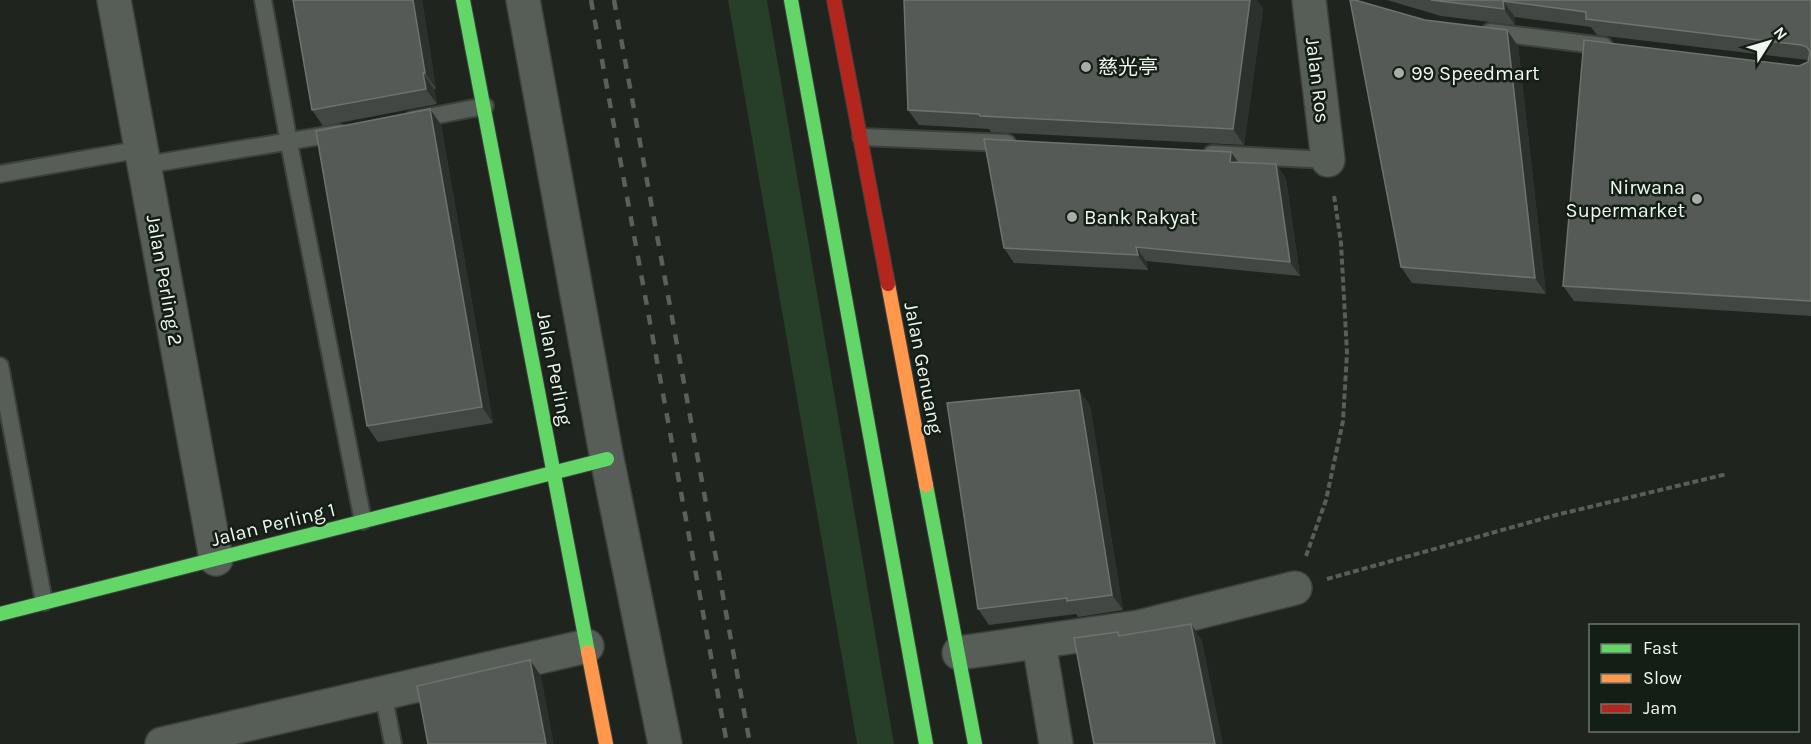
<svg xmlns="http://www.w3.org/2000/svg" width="1811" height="744" viewBox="0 0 1811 744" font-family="Karla,'Noto Sans SC',sans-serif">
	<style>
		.green { fill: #273e29 }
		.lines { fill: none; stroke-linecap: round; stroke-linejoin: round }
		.lane-casing { stroke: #3d413d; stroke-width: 20 }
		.street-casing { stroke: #3d413d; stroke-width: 36 }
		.fast-casing { stroke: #3d413d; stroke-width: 16 }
		.slow-casing { stroke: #3d413d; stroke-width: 16 }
		.jam-casing { stroke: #3d413d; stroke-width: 16 }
		.path { stroke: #595e59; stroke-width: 4; stroke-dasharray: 6 3; stroke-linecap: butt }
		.lane { stroke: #575d57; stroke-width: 16 }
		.street { stroke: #575d57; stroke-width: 33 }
		.fast { stroke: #63d668; stroke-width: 14 }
		.slow { stroke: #ff974d; stroke-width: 14 }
		.jam { stroke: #b3261e; stroke-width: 14 }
		.rail { stroke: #5a605a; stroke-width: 4.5; stroke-dasharray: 10 10; stroke-linecap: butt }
		.wall { fill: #434743 }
		.shaded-wall { fill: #2d312d }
		.building { fill: #565a56; stroke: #6e736e; stroke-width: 1.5 }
		.poi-dot { fill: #a7ada7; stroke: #131e14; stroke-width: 2 }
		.labels { text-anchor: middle; stroke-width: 5; stroke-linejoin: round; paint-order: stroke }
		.poi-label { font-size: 20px; fill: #f0f7f0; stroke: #131e14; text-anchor: start }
		.street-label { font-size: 20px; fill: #f0f7f0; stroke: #131e14 }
	</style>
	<rect width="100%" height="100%" fill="#1f241f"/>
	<path class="green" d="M728 0H767L894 744H857Z"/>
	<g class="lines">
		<g class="lane-casing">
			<path id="lane" d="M263 0 289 143 363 521
				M1490 32 1604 46
				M412 120 485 106
				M861 137 1007 143
				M1212 154 1328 160
				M145 165 339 133
				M0 174 142 149
				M0 366 44 602
				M383 693 393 744"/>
		</g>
		<g class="street-casing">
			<path id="street" d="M114 0 216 559
				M523 0 607 459 665 744
				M1309 0 1328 160
				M1039 643 1056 744
				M959 653 1139 627 1295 588
				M162 744 587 646"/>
		</g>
		<g class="fast-casing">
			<path id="fast" d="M463 0 588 652
				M791 0 926 744
				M926 485 975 744
				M0 614 607 459"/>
		</g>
		<g class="slow-casing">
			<path id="slow" d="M888 284 926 485
				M588 652 606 744"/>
		</g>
		<g class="jam-casing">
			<path id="jam" d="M834 0 888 284"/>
		</g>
		<path class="path" d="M1306 556 1326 500 1343 421 1347 353 1341 243 1334 195
			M1327 579 1556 515 1727 474"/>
		<use href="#lane" class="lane"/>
		<use href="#street" class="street"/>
		<use href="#fast" class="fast"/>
		<use href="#slow" class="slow"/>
		<use href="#jam" class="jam"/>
		<path class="rail" d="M591 0 727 744
			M614 0 750 744"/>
	</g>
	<path class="wall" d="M293 0H422L436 89H434L437 104 323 126 312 110Z
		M1387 0H1811V316L1574 301 1563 286 1799 66 1808 62V60L1597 35 1591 27 1515 17V25L1441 16Z
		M1263 8 1244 145 991 132 989 129 919 125 908 110Z
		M1518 46 1546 294 1412 283 1401 267Z
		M430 109 441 125 493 423 378 442 367 426Z
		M1239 163 1276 164 1286 179 1300 276 1146 261 1148 270 1014 263 1004 248Z
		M1079 390 1090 406 1123 610 1078 617 1076 614 989 625 978 609Z"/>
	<path class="shaded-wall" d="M413 0H422L436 89 425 73Z
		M1250 0H1257L1263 8 1244 145 1233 129Z
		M1503 1 1515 17V25L1504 9Z
		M1507 30 1518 46 1546 294 1535 278Z
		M423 73 434 89 437 104 426 89Z
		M430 109 441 125 493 423 482 407Z
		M1231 152 1241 166 1230 162Z
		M1276 164 1286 179 1300 276 1290 262Z
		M1136 247 1146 261 1148 270 1138 255Z
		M1079 390 1090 406 1123 610 1112 595Z
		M1191 624 1202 640 1223 744H1215Z
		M530 660 541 676 554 744H546Z"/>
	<path class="building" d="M293 0H413L425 73H423L426 89 312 110Z
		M904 0H1250L1233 129 980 116 979 114 908 110Z
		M1350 0H1355L1425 20 1507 30 1535 278 1401 267Z
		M1431 0H1811V301L1563 286 1584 40 1799 66 1808 62 1810 52 1807 47 1801 45 1586 19V12L1503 1 1504 9Z
		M430 109 482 407 367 426 316 131Z
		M984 139 1231 152 1230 162 1276 164 1290 262 1136 247 1138 255 1004 248Z
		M1079 390 1112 595 1067 601V598L978 609 947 403Z
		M1191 624 1215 744H1094L1074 638 1118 632 1119 636Z
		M530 660 546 744H428L417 686Z"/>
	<g class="poi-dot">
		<circle cx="1086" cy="67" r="6"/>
		<circle cx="1399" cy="73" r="6"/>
		<circle cx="1697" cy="199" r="6"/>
		<circle cx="1072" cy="217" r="6"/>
	</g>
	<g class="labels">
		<g class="poi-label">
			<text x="1098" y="74">慈光亭</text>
			<text x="1411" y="80">99 Speedmart</text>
			<text x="1685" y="194" text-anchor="end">Nirwana<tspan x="1685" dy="23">Supermarket</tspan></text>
			<text x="1084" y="224">Bank Rakyat</text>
		</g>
		<g class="street-label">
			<text transform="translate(1318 80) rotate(83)" y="7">Jalan Ros</text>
			<text transform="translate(165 280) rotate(80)" y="7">Jalan Perling 2</text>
			<text transform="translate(555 368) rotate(79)" y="7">Jalan Perling</text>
			<text transform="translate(924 368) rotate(79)" y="7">Jalan Genuang</text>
			<text transform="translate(273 524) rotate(-14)" y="7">Jalan Perling 1</text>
		</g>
	</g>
	<rect x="1589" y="624" width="210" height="108" fill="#131e14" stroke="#6b756c" stroke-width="1.5"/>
	<rect x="1601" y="644" width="30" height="9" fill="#63d668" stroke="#6b756c" stroke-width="1.5"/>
	<text x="1643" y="654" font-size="18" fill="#f0f7f0">Fast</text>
	<rect x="1601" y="674" width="30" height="9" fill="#ff974d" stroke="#6b756c" stroke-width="1.5"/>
	<text x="1643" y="684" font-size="18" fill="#f0f7f0">Slow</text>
	<rect x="1601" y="704" width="30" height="9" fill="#b3261e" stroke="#6b756c" stroke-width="1.5"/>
	<text x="1643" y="714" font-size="18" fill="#f0f7f0">Jam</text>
	<g transform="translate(1769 42) rotate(53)" stroke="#131e14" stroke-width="4.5" paint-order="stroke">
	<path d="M0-4.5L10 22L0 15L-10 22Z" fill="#f0f7f0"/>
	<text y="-9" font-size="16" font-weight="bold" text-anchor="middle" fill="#f0f7f0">N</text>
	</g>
</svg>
